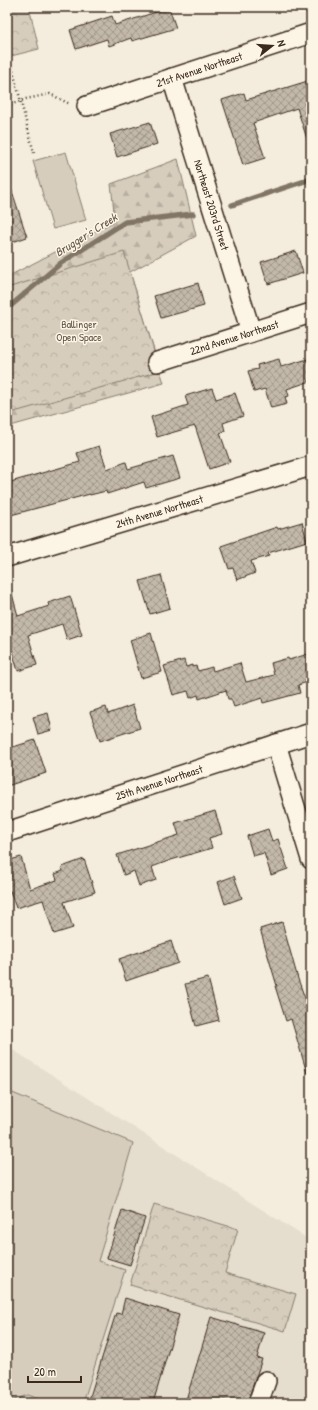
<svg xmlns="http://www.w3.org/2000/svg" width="318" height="1410" viewBox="0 0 318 1410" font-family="'Patrick Hand',sans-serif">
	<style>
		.built { fill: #e5ddce }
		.green { fill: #d6cdbd; stroke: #887c6e }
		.forest { fill: url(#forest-firs); stroke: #887c6e }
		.park { fill: url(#park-crowns); stroke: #887c6e }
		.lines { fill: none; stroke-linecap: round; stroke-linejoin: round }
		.stream { stroke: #817466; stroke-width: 5.5 }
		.building { fill: url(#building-cross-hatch); stroke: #3b2a1e }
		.minor-casing { stroke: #3b2a1e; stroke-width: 22 }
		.path { stroke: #3b2a1e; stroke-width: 2.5; stroke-dasharray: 1 3; stroke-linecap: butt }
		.minor { stroke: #fcf5e5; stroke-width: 19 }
		.labels { text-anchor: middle; stroke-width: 3; stroke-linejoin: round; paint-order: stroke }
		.street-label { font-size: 11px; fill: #3b2a1e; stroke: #fcf5e5 }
		.park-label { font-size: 11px; fill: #625346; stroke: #fcf5e5 }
		.water-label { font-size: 12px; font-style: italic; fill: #645548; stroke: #fcf5e5 }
	</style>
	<defs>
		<pattern id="forest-firs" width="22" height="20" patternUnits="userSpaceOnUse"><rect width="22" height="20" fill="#d6cdbd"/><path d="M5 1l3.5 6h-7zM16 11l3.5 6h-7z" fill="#b9b0a2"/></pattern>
		<pattern id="park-crowns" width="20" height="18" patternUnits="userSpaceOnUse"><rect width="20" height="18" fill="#d6cdbd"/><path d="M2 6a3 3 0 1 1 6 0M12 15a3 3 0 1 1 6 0" fill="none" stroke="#b9b0a2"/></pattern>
		<pattern id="building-cross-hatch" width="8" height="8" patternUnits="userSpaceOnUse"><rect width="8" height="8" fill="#c3b9aa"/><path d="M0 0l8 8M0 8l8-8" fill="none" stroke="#a0978a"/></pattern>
	</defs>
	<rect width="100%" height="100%" fill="#f4eddd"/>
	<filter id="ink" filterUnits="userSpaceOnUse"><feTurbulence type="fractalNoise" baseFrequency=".025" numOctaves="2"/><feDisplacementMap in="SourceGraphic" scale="8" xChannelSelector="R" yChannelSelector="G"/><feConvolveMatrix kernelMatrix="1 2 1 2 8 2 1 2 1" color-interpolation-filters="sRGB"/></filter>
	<g filter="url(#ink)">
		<path class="built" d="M7 1046 311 1241V1403H7Z"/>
		<path class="green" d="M66 152 86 220 53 229 33 161Z
			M10 1092 133 1143 98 1261 125 1270 83 1403H50L27 1395 12 1401 7 1393V1101Z"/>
		<path class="forest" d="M178 159 196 236 130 272 164 383 7 427V277L115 221 111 184Z"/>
		<path class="park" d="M7 7H29L39 49 7 57Z
			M124 252 160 371 7 414V288Z
			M154 1204 238 1229 225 1273 296 1294 285 1331 130 1285Z"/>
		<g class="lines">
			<path class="stream" d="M232 205 311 179
				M7 309 61 263 125 222 193 214"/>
		</g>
		<path class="building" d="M169 8 176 28 132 41 131 38 109 46 107 39 76 49 70 30 112 16 115 25Z
			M311 80V142H308L297 108 253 123 265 158 243 165 222 100 244 93 246 100Z
			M150 122 157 144 117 157 110 134Z
			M10 185 27 237 7 244V186Z
			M296 251 303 273 268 284 261 262Z
			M198 283 204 306 161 318 154 296Z
			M311 358V381L287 389 289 396 285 397 287 404 271 408 265 389 254 392 248 371 258 369 257 365 279 359 281 367Z
			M212 388 216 399 235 393 243 416 223 423 225 431 220 433 230 462 209 469 195 426 157 437 151 417 188 405 185 396Z
			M99 446 107 469 126 462 128 469 173 456 180 478 146 488 144 482 107 494 106 491 90 495V494L7 516V483L80 462 77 453Z
			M302 522 307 541 268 553 269 556 251 561 255 573 237 580 233 568 229 569 221 546 277 527 278 529Z
			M161 575 170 608 150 614 140 581Z
			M11 590 18 616 49 606 48 603 70 596 82 635 67 640 62 624 28 635 37 665 18 671 7 634V591Z
			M151 633 162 672 141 678 130 640Z
			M311 653V681L298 685 300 693 263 703 262 698 234 707 231 699H228L226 690 199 699 198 695 190 698 188 691 173 695 164 666 184 660 186 667 192 665V667L196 666 198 671 212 667 213 671 240 663 246 682 274 675 271 663 288 658 289 660Z
			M133 705 140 728 100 741 90 712 106 707 108 714Z
			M48 713 52 730 38 734 33 717Z
			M35 740 46 773 7 786V749Z
			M215 811 222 834 209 838 212 848 171 860 152 867 156 880 139 886 134 871 124 875 117 855 179 835 175 823Z
			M268 829 272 841 278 839 288 869 271 875 264 853 253 856 247 836Z
			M21 857 30 889 57 880 55 874 63 871 62 867 84 859 95 892 64 902 73 928 54 934 43 900 16 908 10 891 7 892V861Z
			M234 876 242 898 225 904 218 882Z
			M282 922 298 979 311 1015V1073H307L291 1019 286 1021 275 986H277L260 929Z
			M171 941 178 963 126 981 119 959Z
			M208 978 219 1020 196 1026 185 984Z
			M122 1210 145 1218 130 1265 107 1258Z
			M125 1298 179 1315 153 1403H88L116 1313 121 1314Z
			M211 1317 264 1333 257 1358 262 1359 247 1403H185Z"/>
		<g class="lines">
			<g class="minor-casing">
				<g id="minor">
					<path id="s1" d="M172 78 251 332"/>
					<path id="s2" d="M87 106 311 33"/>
					<path id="s3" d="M157 362 311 313"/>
					<path id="s4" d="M7 557 311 466"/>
					<path d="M276 744 311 859"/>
					<path id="s5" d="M7 832 311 733"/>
					<path d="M258 1403 266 1381"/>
				</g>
			</g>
			<path class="path" d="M12 67 34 153
				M7 106 26 99 50 94 70 104"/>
			<use href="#minor" class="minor"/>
		</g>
	</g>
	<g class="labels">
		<g class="street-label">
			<text dy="4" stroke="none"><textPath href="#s2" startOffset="118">21st Avenue Northeast</textPath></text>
			<text dy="4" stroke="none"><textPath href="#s1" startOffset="133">Northeast 203rd Street</textPath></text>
			<text dy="4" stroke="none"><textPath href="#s3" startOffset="81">22nd Avenue Northeast</textPath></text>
			<text dy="4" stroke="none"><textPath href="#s4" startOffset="159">24th Avenue Northeast</textPath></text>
			<text dy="4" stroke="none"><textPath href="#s5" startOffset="160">25th Avenue Northeast</textPath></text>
		</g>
		<g class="park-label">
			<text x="79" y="328">Ballinger<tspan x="79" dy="13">Open Space</tspan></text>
		</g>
		<g class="water-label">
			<text transform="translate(86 235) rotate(-32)" y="4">Brugger's Creek</text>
		</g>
	</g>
	<rect width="318" height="1410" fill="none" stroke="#fcf5e5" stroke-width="24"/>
	<rect x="12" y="12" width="294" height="1386" fill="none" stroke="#3b2a1e" stroke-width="1.5" filter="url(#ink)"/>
	<g transform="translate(272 46) rotate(73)" stroke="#fcf5e5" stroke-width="3" paint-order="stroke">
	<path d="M0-3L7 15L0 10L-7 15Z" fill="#3b2a1e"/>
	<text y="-6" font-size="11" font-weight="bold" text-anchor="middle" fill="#3b2a1e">N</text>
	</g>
	<path d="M28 1376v6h53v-6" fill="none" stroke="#3b2a1e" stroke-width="2"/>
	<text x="34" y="1376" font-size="12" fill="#3b2a1e" stroke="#fcf5e5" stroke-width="3" paint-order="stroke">20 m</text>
</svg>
